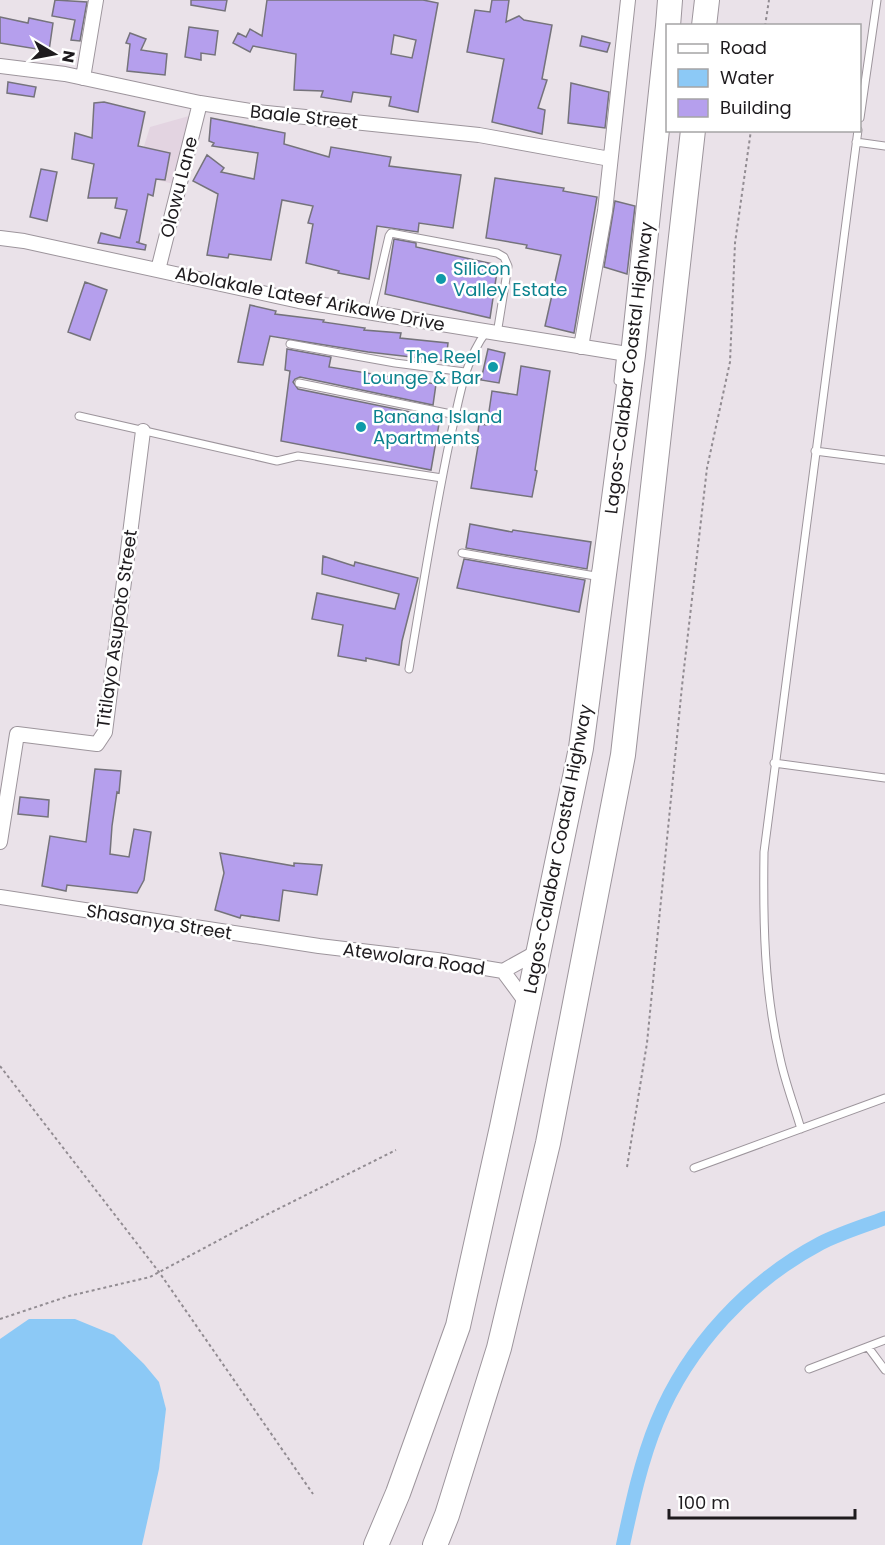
<svg xmlns="http://www.w3.org/2000/svg" width="885" height="1545" viewBox="0 0 885 1545" font-family="Poppins,sans-serif">
	<style>
		.built { fill: #e3d4e1 }
		.water { fill: #8cc9f6 }
		.lines { fill: none; stroke-linecap: round; stroke-linejoin: round }
		.canal { stroke: #8cc9f6; stroke-width: 14 }
		.building { fill: #b59fed; stroke: #75737b; stroke-width: 1.5; fill-rule: evenodd }
		.lane-casing { stroke: #9d959c; stroke-width: 9 }
		.street-casing { stroke: #9d959c; stroke-width: 16 }
		.highway-casing { stroke: #9d959c; stroke-width: 26 }
		.path { stroke: #928c92; stroke-width: 2; stroke-dasharray: 3 3; stroke-linecap: butt }
		.lane { stroke: #fff; stroke-width: 7 }
		.street { stroke: #fff; stroke-width: 14 }
		.highway { stroke: #fff; stroke-width: 24 }
		.culture-dot { fill: #0f9aa8; stroke: #fff; stroke-width: 2 }
		.labels { text-anchor: middle; stroke-width: 5; stroke-linejoin: round; paint-order: stroke }
		.street-label { font-size: 18px; fill: #1e1b1e; stroke: #fff }
		.culture-label { font-size: 18px; fill: #0d838f; stroke: #fff; text-anchor: start }
	</style>
	<rect width="100%" height="100%" fill="#eae2e9"/>
	<path class="built" d="M189 116 174 184 135 175 150 127Z"/>
	<path class="water" d="M29 1319H75L114 1335 144 1364 159 1382 166 1409 159 1469 142 1545H0V1339Z"/>
	<g class="lines">
		<path class="canal" d="M623 1545C632 1503 641 1461 657 1422 688 1346 749 1281 821 1243 841 1233 864 1226 885 1218"/>
	</g>
	<path class="building" d="M55 0 87 2 80 41 71 40 75 20 52 16Z
		M191 0H227L225 11 191 5Z
		M267 0H423L438 3 418 112 389 106 391 97 353 92 351 102 321 97 323 91 294 90 296 54 253 46 250 52 233 43 238 33 246 37 250 29 262 36ZM394 35 416 40 412 58 391 54Z
		M492 0H509L506 22 519 16 524 20 552 25 542 79 547 80 538 108 545 110 542 134 492 122 504 59 467 52 475 10 490 12Z
		M0 17 28 23 29 18 53 23 49 51 0 43Z
		M189 27 218 31 215 55 201 53V60L185 57Z
		M130 33 146 39 141 50 167 54 165 75 127 71 130 44 126 43Z
		M582 36 610 43 607 52 580 46Z
		M8 82 36 87 34 97 7 93Z
		M571 83 609 92 605 128 568 123Z
		M104 102 145 112 138 146 170 153 165 180 156 179 153 196 148 194 139 242H136L146 245 145 250 98 243 101 233 120 238 127 210 115 208 117 198H88L94 164 72 159 75 133 92 138 94 103Z
		M211 118 285 133 284 144 329 157 331 147 391 157 389 166 461 175 453 228 419 223 418 232 377 226 369 279 338 273 339 271 306 263 313 224 308 223 313 206 282 200 271 260 229 254 228 258 207 255 218 194 193 181 207 155 224 168 221 172 254 179 258 153 212 146 214 143 209 141Z
		M41 169 57 172 47 221 30 217Z
		M495 178 564 188 563 191 597 197 574 333 545 326 561 255 526 248 527 245 486 238Z
		M615 201 635 206 627 274 604 267Z
		M394 239 416 243V247L498 265 490 318 385 294Z
		M85 282 107 290 90 340 68 332Z
		M250 305 276 311 275 314 324 320 323 322 365 328 364 330 401 333 400 338 448 343 446 361 368 352 270 336 263 365 238 362Z
		M287 349 331 357 329 367 436 384 433 405 300 377 295 379 293 382 298 389 440 418 431 470 281 441 290 371 285 370Z
		M488 349 505 353 499 383 481 380Z
		M521 366 550 371 535 470 537 471 532 497 471 488 478 446H476L479 424 487 425 492 391 517 395Z
		M470 524 512 532 513 530 591 542 587 569 466 548Z
		M323 556 354 566 355 562 418 578 402 641 399 665 366 658V661L338 656 343 625 312 619 317 593 395 609 399 594 322 574Z
		M464 559 585 580 579 612 457 588Z
		M95 769 121 771 119 793 117 792 112 826 110 854 129 857 134 829 151 832 144 880 137 893 67 885 66 891 42 886 50 836 86 842Z
		M20 797 49 800 48 817 18 814Z
		M220 853 294 866V863L322 865 317 895 283 890 279 921 241 915 240 918 215 910 224 873Z"/>
	<g class="lines">
		<g class="lane-casing">
			<path id="lane" d="M860 118 877 0
				M856 142 885 146
				M371 313 389 236 391 233 396 234 497 253 504 257 508 266 497 334
				M290 344 395 363 465 372
				M618 381 621 353
				M299 383 456 415
				M79 416 277 461 298 456 442 478
				M815 451 885 460
				M462 553 595 576 596 571
				M409 669C422 592 434 515 450 439 459 402 463 363 486 332
				M774 763 885 778
				M801 1129C794 1105 785 1082 780 1058 764 990 763 921 764 852L858 130
				M694 1168 885 1098
				M868 1347 885 1370
				M809 1369 885 1340"/>
		</g>
		<g class="street-casing">
			<path id="street" d="M0 66 65 74 200 103 257 112 479 135 610 159
				M83 78 96 0
				M0 238 24 241 299 301 621 353
				M158 270 200 103
				M581 347 605 211 628 0
				M0 842 17 734 97 744 105 732 143 431
				M0 897 319 946 437 960 503 971 528 1005
				M503 971 539 951"/>
		</g>
		<g class="highway-casing">
			<path id="highway" d="M668 26 670 0
				M704 26 707 0
				M376 1545 398 1493 458 1326 502 1127 581 748 633 355 668 26
				M435 1545 447 1515 499 1348 548 1143 623 755 693 130"/>
		</g>
		<path class="path" d="M765 26 769 0
			M0 1066 159 1272 313 1494
			M627 1167 647 1043 682 686 707 468 730 362 735 243 751 130
			M0 1319 69 1296 150 1277 266 1215 396 1150"/>
		<use href="#lane" class="lane"/>
		<use href="#street" class="street"/>
		<use href="#highway" class="highway"/>
	</g>
	<g class="culture-dot">
		<circle cx="441" cy="279" r="6"/>
		<circle cx="493" cy="367" r="6"/>
		<circle cx="361" cy="427" r="6"/>
	</g>
	<g class="labels">
		<g class="street-label">
			<text transform="translate(304 117) rotate(6)" y="6">Baale Street</text>
			<text transform="translate(179 187) rotate(-76)" y="6">Olowu Lane</text>
			<text transform="translate(310 299) rotate(11)" y="6">Abolakale Lateef Arikawe Drive</text>
			<text transform="translate(629 368) rotate(-83)" y="6">Lagos-Calabar Coastal Highway</text>
			<text transform="translate(117 629) rotate(-82)" y="6">Titilayo Asupoto Street</text>
			<text transform="translate(558 849) rotate(-79)" y="6">Lagos-Calabar Coastal Highway</text>
			<text transform="translate(159 922) rotate(9)" y="6">Shasanya Street</text>
			<text transform="translate(414 959) rotate(8)" y="6">Atewolara Road</text>
		</g>
		<g class="culture-label">
			<text x="453" y="275">Silicon<tspan x="453" dy="21">Valley Estate</tspan></text>
			<text x="481" y="363" text-anchor="end">The Reel<tspan x="481" dy="21">Lounge &amp; Bar</tspan></text>
			<text x="373" y="423">Banana Island<tspan x="373" dy="21">Apartments</tspan></text>
		</g>
	</g>
	<rect x="666" y="24" width="195" height="108" fill="#ffffff" stroke="#a5a4a5" stroke-width="1.5"/>
	<rect x="678" y="44" width="30" height="9" fill="#ffffff" stroke="#a5a4a5" stroke-width="1.5"/>
	<text x="720" y="54" font-size="18" fill="#1e1b1e">Road</text>
	<rect x="678" y="69" width="30" height="18" fill="#8cc9f6" stroke="#a5a4a5" stroke-width="1.5"/>
	<text x="720" y="84" font-size="18" fill="#1e1b1e">Water</text>
	<rect x="678" y="99" width="30" height="18" fill="#b59fed" stroke="#a5a4a5" stroke-width="1.5"/>
	<text x="720" y="114" font-size="18" fill="#1e1b1e">Building</text>
	<g transform="translate(54 54) rotate(100)" stroke="#ffffff" stroke-width="4.5" paint-order="stroke">
	<path d="M0-4.5L10 22L0 15L-10 22Z" fill="#1e1b1e"/>
	<text y="-9" font-size="16" font-weight="bold" text-anchor="middle" fill="#1e1b1e">N</text>
	</g>
	<path d="M669 1509v9h186v-9" fill="none" stroke="#1e1b1e" stroke-width="3"/>
	<text x="678" y="1509" font-size="18" fill="#1e1b1e" stroke="#ffffff" stroke-width="4.5" paint-order="stroke">100 m</text>
</svg>
